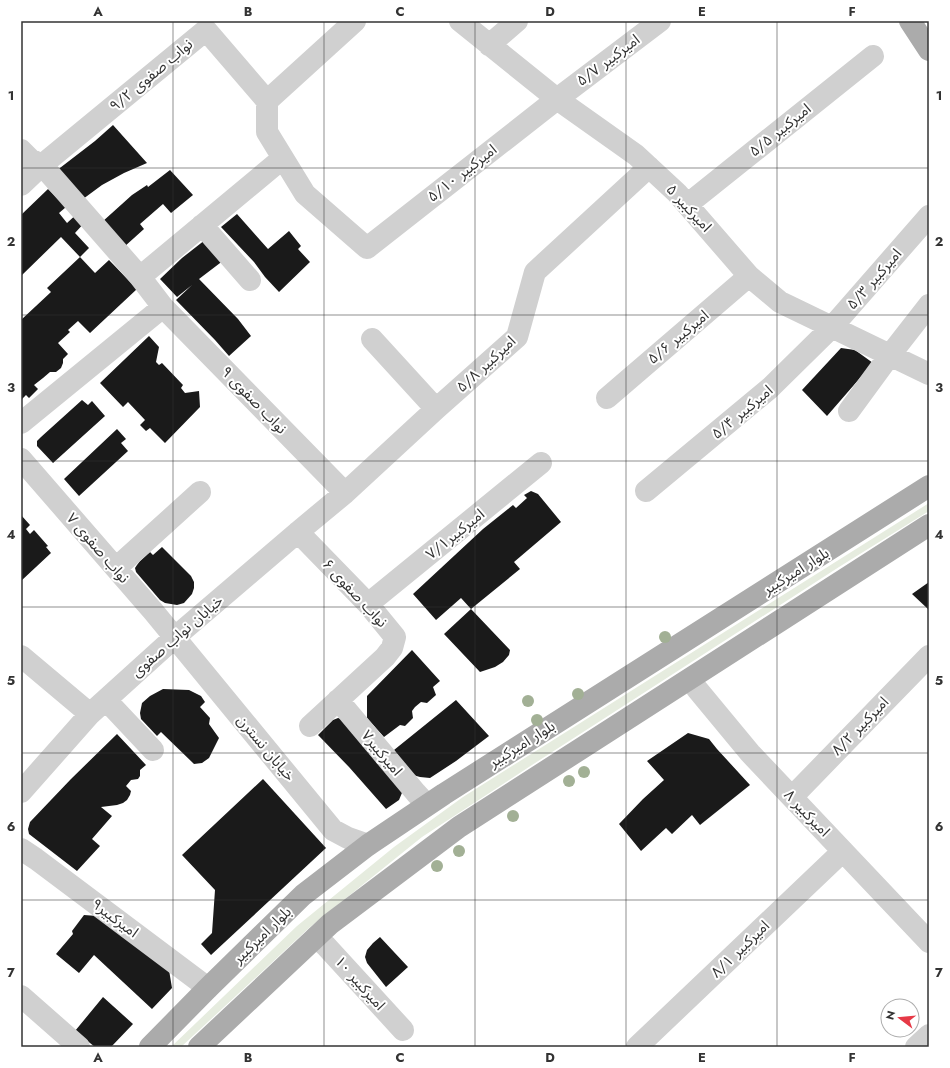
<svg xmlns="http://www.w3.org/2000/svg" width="950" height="1068" viewBox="0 0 950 1068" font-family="Jost,'Noto Sans Arabic',sans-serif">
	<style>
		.green { fill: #e6ecdf }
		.building { fill: #1a1a1a }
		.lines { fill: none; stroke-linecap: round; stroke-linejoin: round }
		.minor { stroke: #d0d0d0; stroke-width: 22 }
		.major { stroke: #ababab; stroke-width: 22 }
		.tree { fill: #a2b095 }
		.grid { fill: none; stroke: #333; stroke-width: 1; stroke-opacity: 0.55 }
		.labels { text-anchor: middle; stroke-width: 4; stroke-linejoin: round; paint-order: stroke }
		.street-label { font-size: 15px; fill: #333; stroke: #fff }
		.neatline { fill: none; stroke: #333; stroke-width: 1.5 }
		.grid-label { font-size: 13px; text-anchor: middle; font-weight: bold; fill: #333 }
	</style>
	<rect width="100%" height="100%" fill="#fff"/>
	<path class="green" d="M929 503V511L839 567 532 765 422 837 309 928 181 1047H174L172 1046 297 926 394 847 463 797Z"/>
	<path class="building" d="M113 125 147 163 124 173 102 185 83 199 56 171 95 141Z
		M170 170 193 195 171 213 163 204 140 224 144 229 124 247 102 222 132 195 147 185 148 187Z
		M48 189 66 207 59 213 67 223 79 212 86 221 75 233 89 248 80 257 95 273 109 260 137 289 90 333 78 321 68 330 70 332 58 343 68 354 63 359V363L61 368 56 372H50L43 378 34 385 38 389 29 398 26 395 21 400V320L51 292 47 288 80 257 61 237 21 276V215Z
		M237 214 268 249 289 231 301 246 298 249 310 262 279 292 265 277 254 262 221 227Z
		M205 240 224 260 199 279 238 319 251 336 229 356 215 340 176 300 192 285 177 297 160 279 182 258Z
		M149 336 159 347 156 362 159 365 162 363 183 385 181 388 185 393 199 391 200 407 165 443 150 428 146 431 140 425 145 420 128 402 123 407 100 383Z
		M841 348 855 350 873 363 827 416 802 390Z
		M82 400 88 405 92 401 105 416 53 463 37 446V441L41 437Z
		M117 429 126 439 121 443 128 451 79 496 64 479Z
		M531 491 538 494 561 522 514 562 520 569 471 609 461 598 436 620 413 594 483 529 513 505 516 508 527 498 524 495Z
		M21 515 30 525 26 529 30 534 34 530 48 546 46 547 51 553 21 581Z
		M162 547 191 576 194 582V588L192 594 184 603 177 605 165 603 160 600 136 572 135 568 137 565 140 561 150 552 153 555Z
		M929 582V610L912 594Z
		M471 609 510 650 509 655 503 662 495 667 480 672 444 634Z
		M412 650 440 681 433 687 436 695 427 703 421 702 415 707 412 711 413 718 405 726 400 725 384 737 367 718V696Z
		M163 689 189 690 201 696 205 702 200 707 210 718 209 724 219 738 209 758 202 763 194 764 161 732 157 736 141 719 140 713 142 703 150 696Z
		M456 700 489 736 456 761 430 778 420 777 413 775 394 750Z
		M338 718 346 720 404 788 399 800 386 809 349 767 318 735 333 720Z
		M688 733 709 739 717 749 750 785 700 825 692 815 672 834 666 828 641 851 619 824 643 799 664 780 647 761Z
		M117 734 146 765 140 770V776L138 779 131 780 126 786 131 791 130 795 127 800 123 803 117 805 101 807 112 816 92 839 100 846 77 871 29 834 28 829 30 822 71 779Z
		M263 779 326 848 211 955 201 944 212 933 215 890 182 855Z
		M84 915 97 916 169 970 172 988 152 1009 94 955 79 973 56 954 73 934 72 931Z
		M380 937 408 967 386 987 367 963 365 957 367 950 373 943Z
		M103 997 133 1024 111 1047H95L75 1031Z"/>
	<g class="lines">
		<path class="minor" d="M355 21 267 101V132L305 194 367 248 557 99 660 21
			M460 21 557 99 636 155 677 193 749 276 780 302 929 374
			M489 45 517 21
			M21 150 30 159 42 165 140 277 163 307 345 493
			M21 185 42 165 206 30 267 101
			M688 204 873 56
			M202 225 250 280
			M140 277 283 158
			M372 339 436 409
			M607 398 749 276
			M849 411 890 355 929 305
			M21 423 163 307
			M21 459 153 611 333 830 348 838 368 845
			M646 491 770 388 832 327 929 216
			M298 532 368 604 395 637 392 648 385 657 310 726
			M116 568 200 492
			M368 604 541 463
			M21 656 90 714
			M690 679 697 689 750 753 929 942
			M106 700 153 750
			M338 700 416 793 427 805
			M21 792 90 714 174 638 298 532 345 493 436 409 517 337 535 272 649 167
			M792 797 929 656
			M21 849 36 859 208 988
			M316 937 326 946 403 1030
			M21 996 79 1047
			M637 1047 843 851
			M916 1047 929 1035"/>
		<path class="major" d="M910 21 929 50
			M150 1047 208 988 303 895 368 845 444 794 929 486
			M199 1047 330 924 459 827 929 525"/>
	</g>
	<g class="tree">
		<circle cx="665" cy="637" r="6"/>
		<circle cx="578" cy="694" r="6"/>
		<circle cx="528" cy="701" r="6"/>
		<circle cx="537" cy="720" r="6"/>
		<circle cx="584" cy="772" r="6"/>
		<circle cx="569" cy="781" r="6"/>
		<circle cx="513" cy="816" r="6"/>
		<circle cx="459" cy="851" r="6"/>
		<circle cx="437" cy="866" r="6"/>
	</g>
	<path class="grid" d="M173 21V1047M324 21V1047M475 21V1047M626 21V1047M777 21V1047M21 168H929M21 315H929M21 461H929M21 607H929M21 753H929M21 900H929"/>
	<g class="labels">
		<g class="street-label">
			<text transform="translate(608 60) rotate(-37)" y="5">امیرکبیر ۵/۷</text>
			<text transform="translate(151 75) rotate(-40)" y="5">نواب صفوی ۹/۲</text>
			<text transform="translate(780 130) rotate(-39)" y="5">امیرکبیر ۵/۵</text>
			<text transform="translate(462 173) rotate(-38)" y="5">امیرکبیر ۵/۱۰</text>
			<text transform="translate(689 208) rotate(47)" y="5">امیرکبیر ۵</text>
			<text transform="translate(874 279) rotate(-49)" y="5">امیرکبیر ۵/۳</text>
			<text transform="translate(678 337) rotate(-40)" y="5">امیرکبیر ۵/۶</text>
			<text transform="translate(486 364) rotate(-43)" y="5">امیرکبیر ۵/۸</text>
			<text transform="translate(254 400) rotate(46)" y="5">نواب صفوی ۹</text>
			<text transform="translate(742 412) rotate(-40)" y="5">امیرکبیر ۵/۴</text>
			<text transform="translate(455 534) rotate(-39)" y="5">امیرکبیر۷/۱</text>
			<text transform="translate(98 548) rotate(49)" y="5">نواب صفوی ۷</text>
			<text transform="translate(796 571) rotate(-32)" y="5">بلوار امیرکبیر</text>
			<text transform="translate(355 593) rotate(47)" y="5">نواب صفوی ۶</text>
			<text transform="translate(177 636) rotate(-41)" y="5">خیابان نواب صفوی</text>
			<text transform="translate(860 726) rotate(-46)" y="5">امیرکبیر ۸/۲</text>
			<text transform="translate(522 744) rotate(-32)" y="5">بلوار امیرکبیر</text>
			<text transform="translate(266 748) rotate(50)" y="5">خیابان نسترن</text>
			<text transform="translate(382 753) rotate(50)" y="5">امیرکبیر۷</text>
			<text transform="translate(807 813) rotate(46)" y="5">امیرکبیر ۸</text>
			<text transform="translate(115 918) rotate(37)" y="5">امیرکبیر۹</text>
			<text transform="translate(262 935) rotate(-44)" y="5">بلوار امیرکبیر</text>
			<text transform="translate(740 949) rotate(-44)" y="5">امیرکبیر ۸/۱</text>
			<text transform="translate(360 983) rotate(48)" y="5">امیرکبیر ۱۰</text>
		</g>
	</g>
	<rect width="950" height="1068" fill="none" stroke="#ffffff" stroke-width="44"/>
	<g transform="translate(900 1018) rotate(286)"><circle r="19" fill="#ffffff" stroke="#adadad"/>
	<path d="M0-3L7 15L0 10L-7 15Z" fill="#e63946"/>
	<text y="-6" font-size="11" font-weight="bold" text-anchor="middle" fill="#333333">N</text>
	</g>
	<rect x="22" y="22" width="906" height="1024" class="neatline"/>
	<g class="grid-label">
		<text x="98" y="16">A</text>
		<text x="248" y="16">B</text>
		<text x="400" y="16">C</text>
		<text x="550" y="16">D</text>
		<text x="702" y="16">E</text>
		<text x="852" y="16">F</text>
		<text x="11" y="100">1</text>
		<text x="939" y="100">1</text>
		<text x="11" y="246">2</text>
		<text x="939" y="246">2</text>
		<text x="11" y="392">3</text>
		<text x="939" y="392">3</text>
		<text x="11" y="539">4</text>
		<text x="939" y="539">4</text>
		<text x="11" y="685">5</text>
		<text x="939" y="685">5</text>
		<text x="11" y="831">6</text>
		<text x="939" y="831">6</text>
		<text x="11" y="977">7</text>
		<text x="939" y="977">7</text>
		<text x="98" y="1062">A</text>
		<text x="248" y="1062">B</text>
		<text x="400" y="1062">C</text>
		<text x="550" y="1062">D</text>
		<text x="702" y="1062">E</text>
		<text x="852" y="1062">F</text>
	</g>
</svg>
